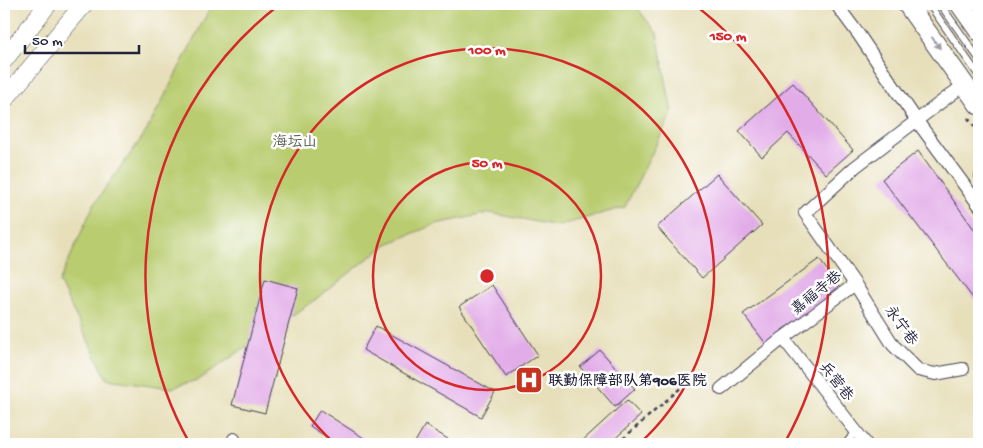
<svg xmlns="http://www.w3.org/2000/svg" width="983" height="448" viewBox="0 0 983 448" font-family="'Gochi Hand','LXGW WenKai TC',sans-serif">
	<style>
		.green { fill: #b9cc70; stroke: #6e7756 }
		.building { fill: #e2ace8 }
		.lines { fill: none; stroke-linecap: round; stroke-linejoin: round }
		.lane-casing { stroke: #403e4e; stroke-width: 8 }
		.street-casing { stroke: #403e4e; stroke-width: 14 }
		.secondary-casing { stroke: #403e4e; stroke-width: 19 }
		.primary-casing { stroke: #403e4e; stroke-width: 21 }
		.path { stroke: #403e4e; stroke-width: 2.5; stroke-dasharray: 4 4; stroke-linecap: butt }
		.lane { stroke: #fff; stroke-width: 6 }
		.street { stroke: #fff; stroke-width: 12 }
		.secondary { stroke: #fff; stroke-width: 18 }
		.primary { stroke: #fff; stroke-width: 19 }
		.oneway { fill: #9c9ca7 }
		.ring { fill: none; stroke: #d62828; stroke-width: 2.5 }
		.labels { text-anchor: middle; stroke-width: 5; stroke-linejoin: round; paint-order: stroke }
		.park-label { font-size: 15px; fill: #575e4e; stroke: #fff }
		.street-label { font-size: 15px; fill: #22223b; stroke: #fff }
		.poi-label { font-size: 15px; font-weight: bold; fill: #22223b; stroke: #fff; text-anchor: start }
		.centre { fill: #d62828; stroke: #fff; stroke-width: 2.5 }
		.ring-label { font-size: 15px; text-anchor: middle; font-weight: bold; fill: #d62828; stroke: #fff; stroke-width: 5; stroke-linejoin: round; paint-order: stroke }
	</style>
	<rect width="100%" height="100%" fill="#fff"/>
	<filter id="ink" filterUnits="userSpaceOnUse"><feTurbulence type="fractalNoise" baseFrequency=".02" numOctaves="2"/><feDisplacementMap in="SourceGraphic" scale="10" xChannelSelector="R" yChannelSelector="G"/><feConvolveMatrix kernelMatrix="1 2 1 2 8 2 1 2 1" color-interpolation-filters="sRGB"/></filter>
	<filter id="wash" filterUnits="userSpaceOnUse"><feTurbulence type="fractalNoise" baseFrequency=".0096" numOctaves="4" result="noise"/><feDisplacementMap in="SourceGraphic" scale="20" xChannelSelector="R" yChannelSelector="G"/><feGaussianBlur stdDeviation="1.12" result="paint"/><feColorMatrix in="noise" values="0 0 0 0 0 0 0 0 0 0 0 0 0 0 0 0 0 1.4 0 .05"/><feComposite in="paint" operator="in"/></filter>
	<g filter="url(#wash)">
		<rect width="100%" height="100%" fill="#e7dfba"/>
		<path class="green" d="M212 4H634L657 33 672 113 625 207 558 226 490 213 436 224 387 244 316 299 200 379 172 388 107 379 59 282 94 204 146 132Z"/>
		<g id="blocks">
			<path class="building" d="M793 83 853 150 826 174 788 133 762 157 739 131Z
				M918 151 979 236V306L882 179Z
				M717 174 762 225 702 278 657 227Z
				M819 259 839 286 801 320 796 321 782 330 781 335 767 345 743 314Z
				M265 279 298 288 265 413 232 405Z
				M492 285 538 355 506 377 459 307Z
				M376 326 495 392 481 417 363 350Z
				M600 350 635 389 615 407 580 367Z
				M627 400 641 415 609 444H579Z
				M320 410 370 442 368 444H337L310 426Z
				M425 425 456 444H414Z"/>
		</g>
	</g>
	<g filter="url(#ink)">
		<use href="#blocks" fill-opacity="0" stroke="#403e4e" stroke-width="1"/>
		<g class="lines">
			<g class="lane-casing">
				<path id="lane" d="M929 4 979 76
					M940 4 979 59
					M845 444 856 432"/>
			</g>
			<g class="street-casing">
				<path id="street" d="M836 4 859 35 917 121 979 205
					M4 41 12 52
					M855 284 893 345 918 370 935 374 963 369
					M783 338 866 444
					M721 389 783 338 855 284 805 213 855 167 965 84
					M232 444 234 439"/>
			</g>
			<g class="secondary-casing">
				<path id="secondary" d="M4 60 48 4
					M4 100 84 4"/>
			</g>
			<g class="primary-casing">
				<path id="primary" d="M907 4 979 105
					M960 4 979 31"/>
			</g>
			<path class="path" d="M968 118 979 132
				M975 178 976 171H979
				M617 444 693 377 709 384"/>
			<use href="#lane" class="lane"/>
			<use href="#street" class="street"/>
			<use href="#secondary" class="secondary"/>
			<use href="#primary" class="primary"/>
		</g>
		<defs><path id="oneway-solid" d="M-6-.8H1V-3.2L6.5 0L1 3.2V.8H-6Z" transform="scale(1.25)"/></defs>
		<use class="oneway" href="#oneway-solid" transform="translate(936 43) rotate(54)"/>
	</g>
	<g class="ring">
		<circle cx="487" cy="276" r="114"/>
		<path d="M334 443A227 227 0 1 1 640 443"/>
		<path d="M190 444A341 341 0 0 1 279 5M695 5A341 341 0 0 1 784 444"/>
	</g>
	<defs>
		<g id="hospital-square" transform="scale(1.4375)"><rect x="-9" y="-9" width="18" height="18" rx="4" fill="#c8321e" stroke="#fff"/><path d="M-5-5h3v3.5h4V-5h3V5h-3V1.5h-4V5h-3Z" fill="#fff"/></g>
	</defs>
	<g fill-rule="evenodd">
		<use href="#hospital-square" x="529" y="380"/>
	</g>
	<g class="labels">
		<g class="park-label">
			<text x="295" y="146">海坛山</text>
		</g>
		<g class="street-label">
			<text transform="translate(816 292) rotate(-39)" y="5">嘉福寺巷</text>
			<text transform="translate(902 325) rotate(54)" y="5">永宁巷</text>
			<text transform="translate(837 381) rotate(52)" y="5">兵营巷</text>
		</g>
		<g class="poi-label">
			<text x="548" y="385">联勤保障部队第906医院</text>
		</g>
	</g>
	<circle cx="487" cy="276" r="8" class="centre"/>
	<g class="ring-label">
		<text x="728" y="40">150 m</text>
		<text x="487" y="54">100 m</text>
		<text x="487" y="167">50 m</text>
	</g>
	<rect width="983" height="448" fill="none" stroke="#fff" stroke-width="20"/>
	<path d="M25 45v8h114v-8" fill="none" stroke="#22223b" stroke-width="2.5"/>
	<text x="32" y="45" font-size="15" fill="#22223b" stroke="#ffffff" stroke-width="4" paint-order="stroke">50 m</text>
</svg>
